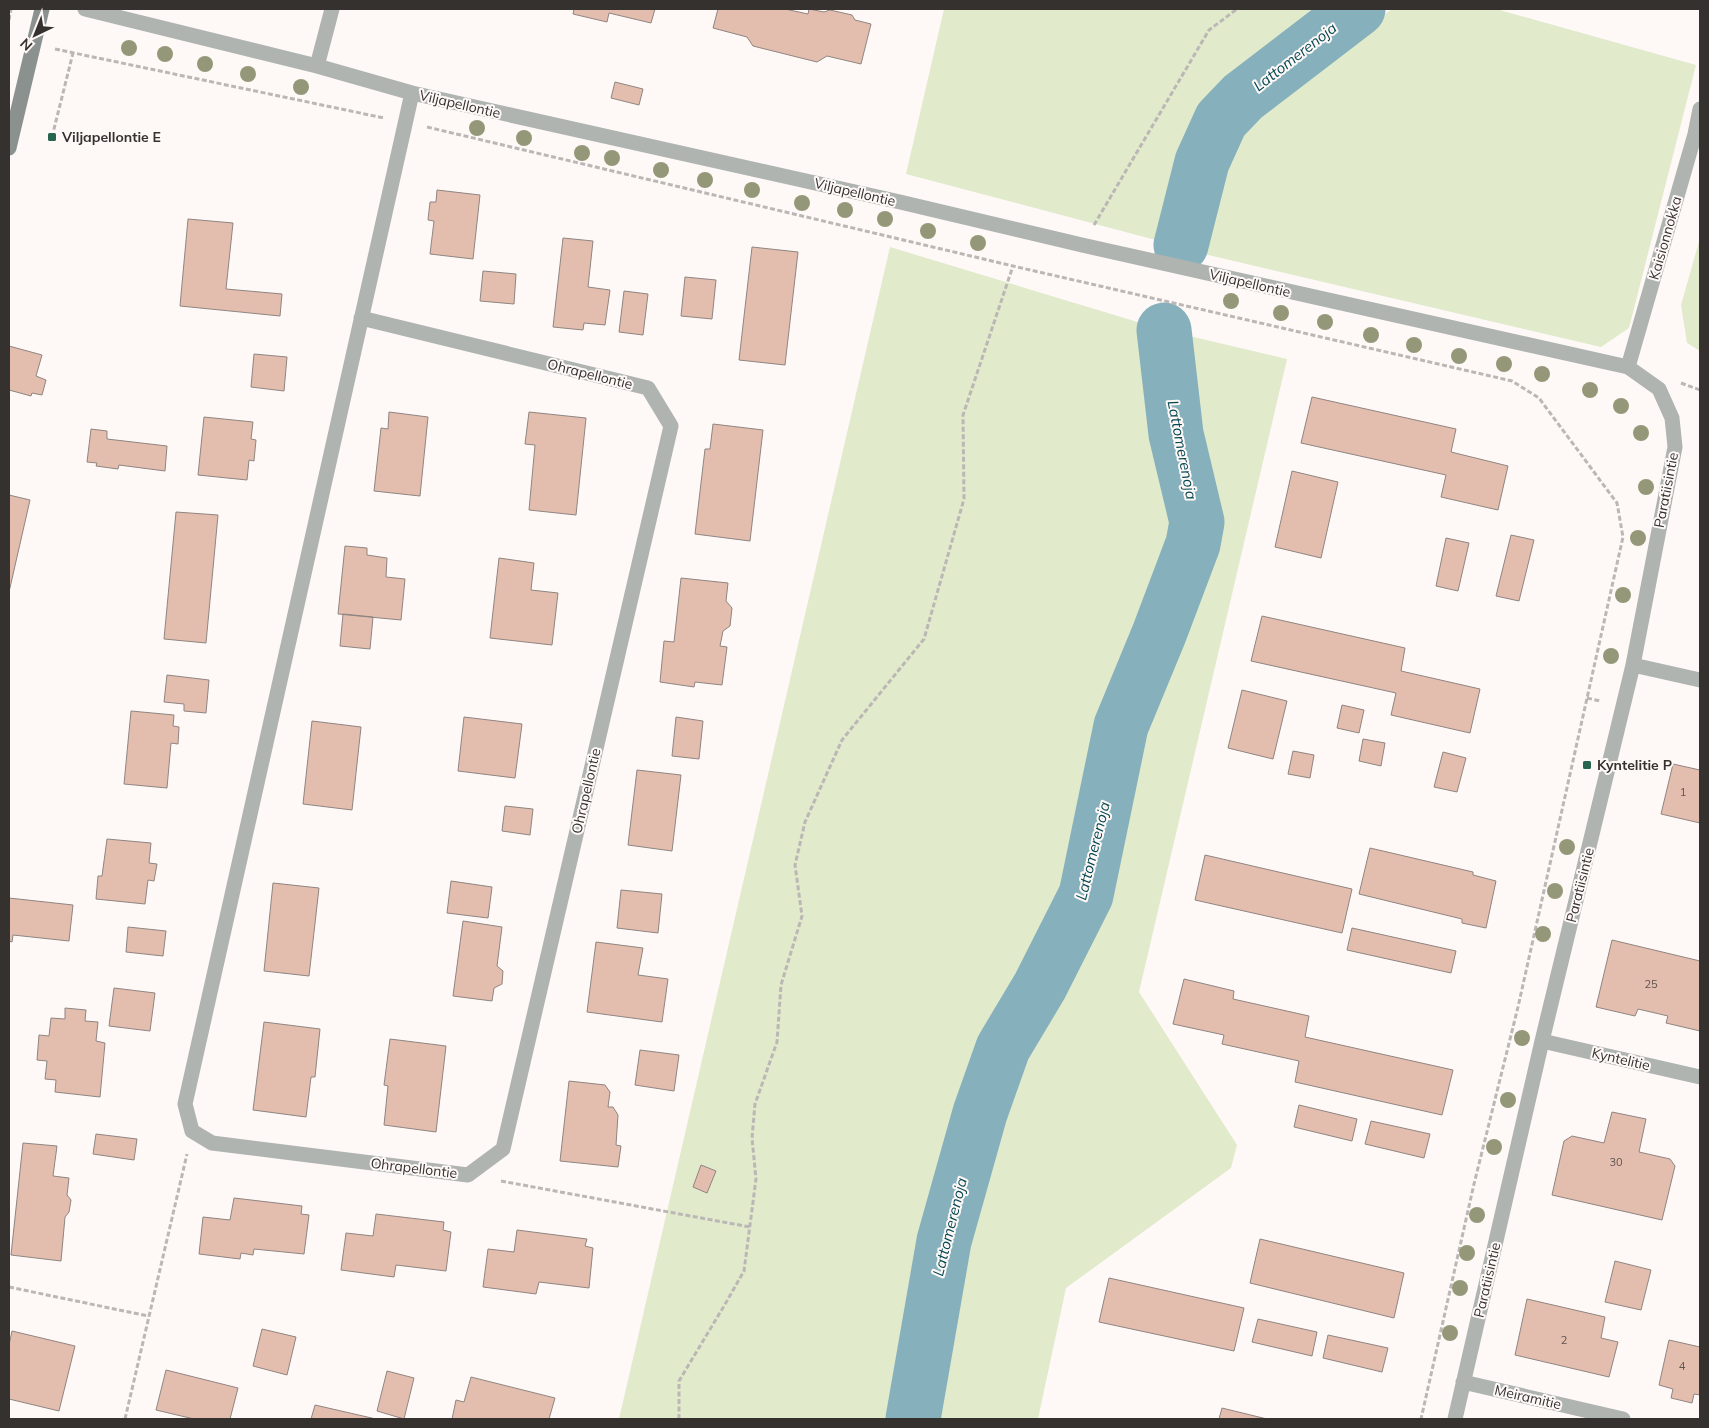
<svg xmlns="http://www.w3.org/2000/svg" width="1709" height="1428" viewBox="0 0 1709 1428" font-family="Mulish,sans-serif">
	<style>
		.green { fill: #e1eacb }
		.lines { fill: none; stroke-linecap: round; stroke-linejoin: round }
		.river { stroke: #86b1bc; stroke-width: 55 }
		.building { fill: #e3bdae; stroke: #8f8581 }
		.path { stroke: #bbb7b5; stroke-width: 3; stroke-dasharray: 5 2.5; stroke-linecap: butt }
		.street { stroke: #afb4b1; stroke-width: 15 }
		.secondary { stroke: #8b918e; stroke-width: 15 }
		.tree { fill: #949879 }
		.poi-dot { fill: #276551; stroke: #fef9f7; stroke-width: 2 }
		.labels { text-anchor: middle; stroke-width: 4; stroke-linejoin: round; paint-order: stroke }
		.number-label { font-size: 11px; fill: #60544f }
		.street-label { font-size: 14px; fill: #35312f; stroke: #fef9f7 }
		.poi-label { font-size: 14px; font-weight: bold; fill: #35312f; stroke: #fef9f7; text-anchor: start }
		.water-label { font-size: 15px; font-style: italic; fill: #044753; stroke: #fef9f7 }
	</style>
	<rect width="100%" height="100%" fill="#fef9f7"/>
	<path class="green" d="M944 9H1333L1262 64 1228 96 1212 117 1185 171 1167 243 906 174Z
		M1392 9H1496L1696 65 1629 328 1601 347 1200 253 1220 164 1236 129 1263 105Z
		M1700 238V351L1687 343 1681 305Z
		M890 247 1164 330 1287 359 1139 992 1237 1145 1231 1168 1066 1288 1038 1419H619Z"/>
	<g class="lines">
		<path class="river" d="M1181 245 1202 162 1221 120 1243 97 1358 9
			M913 1419 944 1241 980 1113 1003 1048 1040 986 1086 895 1121 726 1159 634 1193 544 1197 522 1176 434 1164 330"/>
	</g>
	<path class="building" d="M574 9H655L651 23 609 13 607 22 573 14Z
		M718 9H785L808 14 809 9 824 12 830 10 852 15 855 20 871 24 861 64 827 56 817 62 753 46 747 37 713 28Z
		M615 82 643 89 639 105 611 98Z
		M437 190 480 195 473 259 430 254 434 221 428 220 430 202H436Z
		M188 219 233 223 226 289 282 294 280 316 180 306Z
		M563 238 593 241 588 287 610 290 605 325 584 323 583 330 553 327Z
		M752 247 798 252 785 365 739 360Z
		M483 271 516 274 514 304 480 301Z
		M685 277 716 280 712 319 681 316Z
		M624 291 648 294 643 335 619 332Z
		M9 346 42 355 36 376 46 380 42 395 32 393 31 396 9 390Z
		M254 354 287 357 284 391 251 387Z
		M1312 397 1456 429 1451 452 1508 466 1498 510 1441 497 1446 475 1301 443Z
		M389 412 428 417 420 496 374 491 381 428 388 429Z
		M529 412 586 418 576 515 529 510 535 445 525 444Z
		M204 417 253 422 251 439 256 440 254 461 249 460 247 480 198 475Z
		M713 424 763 430 750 541 695 534 705 449H710Z
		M91 429 107 431V439L167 446 165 471 119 465 118 469 96 466 97 463 87 462Z
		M1292 471 1338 482 1321 558 1275 547Z
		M9 495 30 500 9 592Z
		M176 512 218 515 206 643 164 639Z
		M1511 535 1534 540 1519 601 1496 596Z
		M1446 538 1469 543 1458 591 1436 586Z
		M345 546 367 548V555L387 558 386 577 405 579 401 620 338 614Z
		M499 558 534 563 531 590 558 593 552 645 490 638Z
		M681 578 728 583 726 601 732 608 730 626 723 631 720 646 727 647 722 685 695 682 694 687 660 682 664 641 674 642Z
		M343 614 373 617 370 649 340 646Z
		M1262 616 1405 648 1401 671 1480 689 1470 733 1391 715 1396 693 1251 661Z
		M167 675 209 680 206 713 184 711V704L164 702Z
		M1242 690 1287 701 1273 759 1228 748Z
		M1342 705 1364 710 1359 733 1337 728Z
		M131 711 174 715 173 726 179 727 178 744 171 743 167 788 124 784Z
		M464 717 522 724 515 778 458 771Z
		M676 717 703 721 699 759 672 756Z
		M312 721 361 727 352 810 303 804Z
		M1363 739 1385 743 1381 766 1359 761Z
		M1293 751 1314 755 1310 778 1288 774Z
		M1443 752 1466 758 1457 792 1434 787Z
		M1673 764 1700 770V823L1661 814Z
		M637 770 681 775 672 851 628 845Z
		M505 806 533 809 530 835 502 831Z
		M107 839 151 843 149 863 157 864 154 881 148 880 145 904 96 899 98 876H102Z
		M1370 848 1473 872V875L1496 881 1486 928 1462 923V919L1359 894Z
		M1205 855 1352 889 1342 933 1195 900Z
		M451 881 492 887 488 918 447 913Z
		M273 883 319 888 309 976 264 971Z
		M621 890 662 894 658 933 617 928Z
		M9 898 73 905 69 941 13 935 12 942 9 941Z
		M463 921 502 927 497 966 503 971 502 984 494 988 492 1001 453 996Z
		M128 927 166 931 163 956 126 952Z
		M1352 928 1456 951 1451 973 1347 950Z
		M1612 940 1700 961V1031L1666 1023 1668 1016 1638 1009 1635 1016 1596 1007Z
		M596 942 643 948 638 975 668 979 662 1022 587 1012Z
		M1184 979 1234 991 1233 999 1309 1016 1305 1037 1453 1070 1442 1115 1295 1082 1299 1061 1222 1044 1224 1035 1173 1024Z
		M114 988 155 993 150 1031 109 1026Z
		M65 1008 86 1010 85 1021 98 1022 96 1041 105 1043 100 1097 55 1092 56 1080 45 1079 47 1061 37 1060 39 1035 49 1036 51 1018 65 1019Z
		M264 1022 320 1029 315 1077H311L306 1117 253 1110Z
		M390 1039 446 1046 436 1132 384 1125 388 1086 384 1085Z
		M640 1050 679 1055 674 1091 635 1085Z
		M569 1081 605 1085 610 1092 608 1107H613L618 1115 616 1145 621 1146 618 1167 560 1161Z
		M1299 1105 1357 1119 1352 1141 1294 1127Z
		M1612 1112 1646 1119 1639 1152 1670 1159 1675 1166 1662 1220 1552 1195 1564 1141 1572 1136 1604 1143Z
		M1371 1121 1430 1134 1424 1158 1365 1144Z
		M96 1134 137 1139 134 1160 93 1154Z
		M23 1143 57 1146 53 1176 69 1178 67 1195 71 1200 69 1212 65 1217 61 1261 11 1255Z
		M701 1165 716 1171 707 1193 693 1187Z
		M234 1198 302 1206 301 1214 309 1215 304 1254 254 1249 253 1255 241 1253 240 1259 199 1254 203 1217 230 1220Z
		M376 1214 444 1222 443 1230 451 1232 446 1271 396 1265 394 1277 341 1270 346 1233 373 1236Z
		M517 1230 587 1239 585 1246 593 1248 589 1288 539 1282 536 1294 483 1287 488 1249 514 1252Z
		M1260 1239 1404 1273 1394 1318 1250 1283Z
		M1615 1261 1651 1270 1641 1310 1605 1302Z
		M1109 1278 1244 1308 1234 1351 1099 1322Z
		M1527 1299 1605 1317 1601 1338 1618 1342 1609 1377 1515 1355Z
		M1258 1319 1317 1332 1312 1356 1252 1342Z
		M262 1329 296 1337 287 1375 253 1366Z
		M12 1331 75 1346 59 1411 9 1399V1345Z
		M1328 1335 1388 1348 1382 1372 1323 1358Z
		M1669 1340 1700 1347V1395L1694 1394 1692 1403 1671 1398 1673 1389 1659 1385Z
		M166 1370 238 1388 230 1419H194L156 1410Z
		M387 1371 414 1378 404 1419 377 1411Z
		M471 1377 555 1398 549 1419H452L456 1400 464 1402Z
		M315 1405 376 1419H311Z
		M1222 1408 1267 1419H1219Z"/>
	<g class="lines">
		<path class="path" d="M9 20 11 9
			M55 49 384 118
			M427 127 1013 266 1512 381 1539 398 1617 503 1623 537 1518 1007 1474 1184 1421 1419
			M52 137 73 53
			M1094 225 1209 30 1237 9
			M1681 383 1700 390
			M1587 698 1600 701
			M501 1181 750 1227
			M9 1287 148 1316
			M125 1419 187 1154
			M679 1419V1381L724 1306 744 1271 756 1179 752 1138 755 1104 777 1042 781 985 802 916 795 865 805 822 842 740 924 639 964 499 963 415 1013 266"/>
		<path class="street" d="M85 9 317 66 412 93 900 202 1082 245 1628 367 1659 389 1672 418 1675 447 1633 665 1542 1041 1455 1419
			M317 66 332 9
			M361 318 648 388 671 426 503 1149 468 1175 212 1143 192 1131 185 1104 412 93
			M1628 367 1695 134 1700 109
			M1633 665 1700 680
			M1542 1041 1700 1077
			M1463 1382 1623 1419"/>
		<path class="secondary" d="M9 148 42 9"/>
	</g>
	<g class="tree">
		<circle cx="129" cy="48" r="8"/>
		<circle cx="165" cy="54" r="8"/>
		<circle cx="205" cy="64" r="8"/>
		<circle cx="248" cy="74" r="8"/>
		<circle cx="301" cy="87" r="8"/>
		<circle cx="477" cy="128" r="8"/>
		<circle cx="524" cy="138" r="8"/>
		<circle cx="582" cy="153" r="8"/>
		<circle cx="612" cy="158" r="8"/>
		<circle cx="661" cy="170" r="8"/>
		<circle cx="705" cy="180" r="8"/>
		<circle cx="752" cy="190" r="8"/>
		<circle cx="802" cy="203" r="8"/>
		<circle cx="845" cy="210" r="8"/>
		<circle cx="885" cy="219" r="8"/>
		<circle cx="928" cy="231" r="8"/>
		<circle cx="978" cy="243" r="8"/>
		<circle cx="1231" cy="301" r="8"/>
		<circle cx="1281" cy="313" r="8"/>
		<circle cx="1325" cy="322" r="8"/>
		<circle cx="1371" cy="335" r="8"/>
		<circle cx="1414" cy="345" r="8"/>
		<circle cx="1459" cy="356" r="8"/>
		<circle cx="1504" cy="364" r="8"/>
		<circle cx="1542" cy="374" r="8"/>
		<circle cx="1590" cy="390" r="8"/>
		<circle cx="1621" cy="406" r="8"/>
		<circle cx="1641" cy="433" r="8"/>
		<circle cx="1646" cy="487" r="8"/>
		<circle cx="1638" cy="538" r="8"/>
		<circle cx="1623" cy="595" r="8"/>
		<circle cx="1611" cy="656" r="8"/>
		<circle cx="1567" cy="847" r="8"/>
		<circle cx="1555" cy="891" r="8"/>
		<circle cx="1543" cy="934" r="8"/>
		<circle cx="1522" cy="1038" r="8"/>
		<circle cx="1508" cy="1100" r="8"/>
		<circle cx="1494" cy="1147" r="8"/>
		<circle cx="1477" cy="1215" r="8"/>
		<circle cx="1467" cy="1253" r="8"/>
		<circle cx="1460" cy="1288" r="8"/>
		<circle cx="1450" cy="1333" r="8"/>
	</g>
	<g class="poi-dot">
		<rect x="47" y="132" width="10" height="10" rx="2.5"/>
		<rect x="1582" y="760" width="10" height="10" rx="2.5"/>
	</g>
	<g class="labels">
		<g class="number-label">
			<text x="1683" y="796">1</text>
			<text x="1651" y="988">25</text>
			<text x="1616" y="1166">30</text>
			<text x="1564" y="1344">2</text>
			<text x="1682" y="1370">4</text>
		</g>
		<g class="street-label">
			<text transform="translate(460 104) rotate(13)" y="5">Viljapellontie</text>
			<text transform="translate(855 192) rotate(13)" y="5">Viljapellontie</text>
			<text transform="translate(1665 238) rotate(-74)" y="5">Kaisionnokka</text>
			<text transform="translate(1250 283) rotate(13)" y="5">Viljapellontie</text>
			<text transform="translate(590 374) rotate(14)" y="5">Ohrapellontie</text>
			<text transform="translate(1666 490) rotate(-79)" y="5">Paratiisintie</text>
			<text transform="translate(586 791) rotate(-77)" y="5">Ohrapellontie</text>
			<text transform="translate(1580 885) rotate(-76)" y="5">Paratiisintie</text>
			<text transform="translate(1621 1059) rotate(13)" y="5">Kyntelitie</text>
			<text transform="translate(414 1168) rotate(7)" y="5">Ohrapellontie</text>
			<text transform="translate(1487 1280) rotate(-77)" y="5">Paratiisintie</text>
			<text transform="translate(1528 1397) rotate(13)" y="5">Meiramitie</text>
		</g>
		<g class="poi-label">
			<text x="62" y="142">Viljapellontie E</text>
			<text x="1597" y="770">Kyntelitie P</text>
		</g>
		<g class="water-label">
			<text transform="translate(1295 57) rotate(-38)" y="5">Lattomerenoja</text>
			<text transform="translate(1182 450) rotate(79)" y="5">Lattomerenoja</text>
			<text transform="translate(1093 851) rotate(-76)" y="5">Lattomerenoja</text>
			<text transform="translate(950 1227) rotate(-76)" y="5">Lattomerenoja</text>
		</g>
	</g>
	<rect width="1709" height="1428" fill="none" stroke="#35312f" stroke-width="20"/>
	<g transform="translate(35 35) rotate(223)" stroke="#fef9f7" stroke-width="4" paint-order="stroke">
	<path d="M0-4L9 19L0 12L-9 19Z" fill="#35312f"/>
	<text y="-8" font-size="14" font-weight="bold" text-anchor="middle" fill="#35312f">N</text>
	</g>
</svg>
